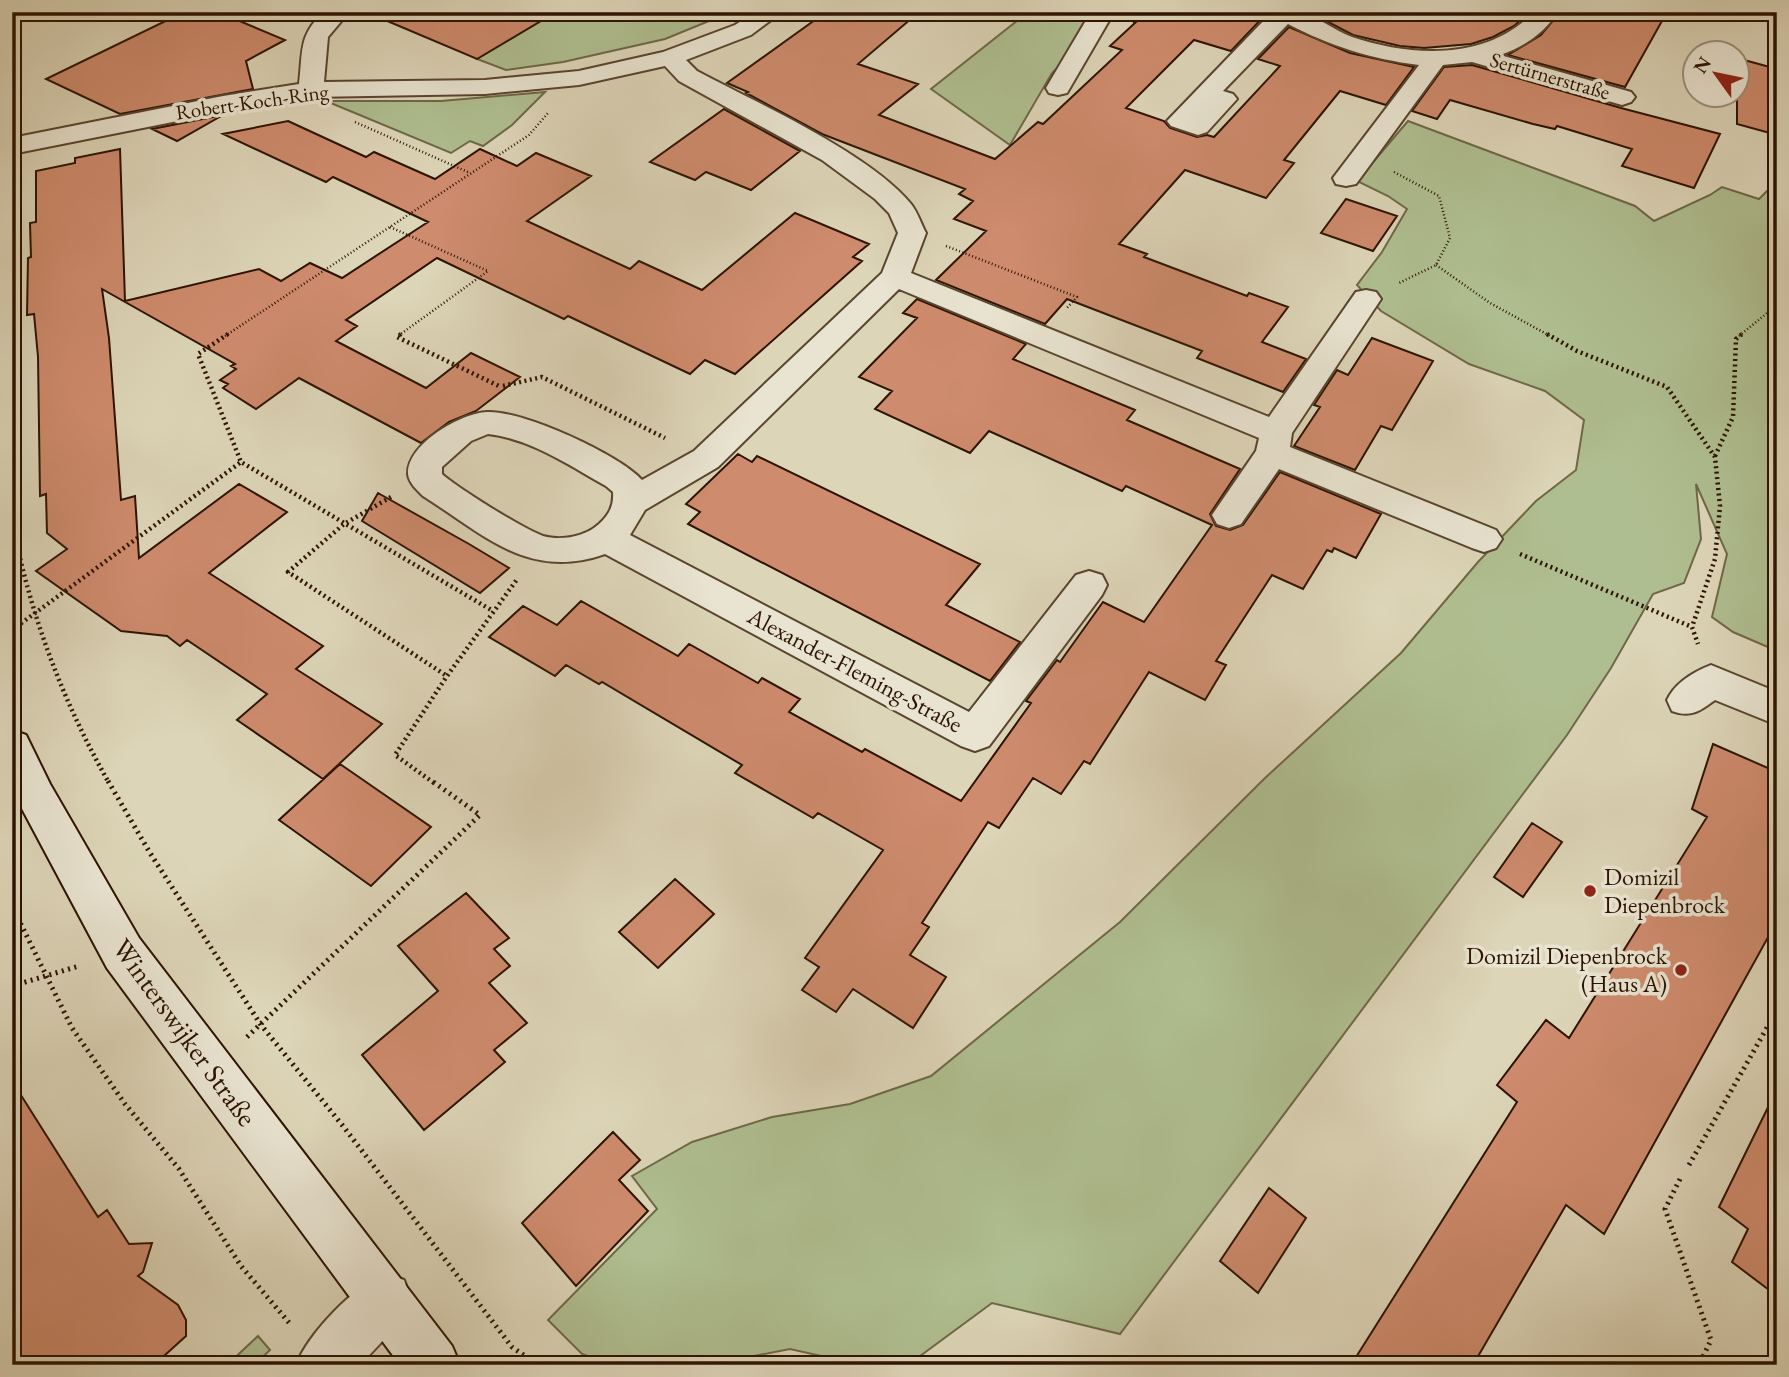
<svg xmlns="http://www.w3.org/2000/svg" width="1789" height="1377" viewBox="0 0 1789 1377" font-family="'EB Garamond',serif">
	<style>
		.green { fill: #afbe90; stroke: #6e6848; stroke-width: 2 }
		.building { fill: #ce8b6d; stroke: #2d1300; stroke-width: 2 }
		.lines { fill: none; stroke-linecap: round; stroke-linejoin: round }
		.minor-casing { stroke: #59442e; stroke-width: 4 }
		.secondary-casing { stroke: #2d1300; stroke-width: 4 }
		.path-far2 { stroke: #2d1300; stroke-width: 2.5; stroke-dasharray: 1 2.5; stroke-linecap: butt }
		.path-far1 { stroke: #2d1300; stroke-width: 4.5; stroke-dasharray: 2 3.5; stroke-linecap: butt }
		.path { stroke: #2d1300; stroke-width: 5; stroke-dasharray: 2 4.5; stroke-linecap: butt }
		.minor { fill: #e9e4d1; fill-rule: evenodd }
		.secondary { fill: #e9e4d1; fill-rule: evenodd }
		.poi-dot { fill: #8f2418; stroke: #e9e4d1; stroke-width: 2.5 }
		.labels { text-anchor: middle; stroke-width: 7; stroke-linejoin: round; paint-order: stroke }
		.far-street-label { font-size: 21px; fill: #2d1300; stroke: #e9e4d1 }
		.street-label { font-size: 24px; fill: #2d1300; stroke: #e9e4d1 }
		.poi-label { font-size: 24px; fill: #2d1300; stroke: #e9e4d1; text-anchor: start }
		.near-street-label { font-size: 28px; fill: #2d1300; stroke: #e9e4d1 }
	</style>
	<rect width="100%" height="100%" fill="#ddd5b8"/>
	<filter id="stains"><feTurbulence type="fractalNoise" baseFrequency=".00286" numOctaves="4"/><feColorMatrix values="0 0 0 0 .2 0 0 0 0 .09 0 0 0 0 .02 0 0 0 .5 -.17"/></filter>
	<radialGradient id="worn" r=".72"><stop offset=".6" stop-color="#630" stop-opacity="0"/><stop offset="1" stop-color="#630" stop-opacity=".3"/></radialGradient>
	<path class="green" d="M522 12H684L709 21 665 39 563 62 506 70 477 59 542 20Z
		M1028 12H1114L1052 73 1010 145 931 89Z
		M545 92 512 125 483 146 470 141 451 153 326 101H441Z
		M1408 121 1635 206 1654 221 1710 195 1722 187 1759 199 1777 181V651L1733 632 1712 617 1727 554 1696 484 1701 539 1684 583 1653 594 1611 668 1567 735 1120 1334 992 1303 916 1359 848 1362 790 1349 707 1365H613L582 1354 548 1320 657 1209 632 1176 692 1142 772 1117 850 1104 931 1076 1120 922 1264 779 1401 653 1478 562 1536 501 1576 470 1584 420 1545 391 1469 364 1381 311 1357 285 1382 252 1407 209 1388 196 1357 181Z
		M258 1336 270 1350 254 1365H227Z"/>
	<path class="building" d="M184 12H218L285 40 246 61 253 89 120 114 46 79Z
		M366 12H556L477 59Z
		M826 12H919L858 64 918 84 879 115 995 159 1038 122 1043 124 1122 50 1110 46 1136 22H1134L1136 12H1268L1231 51 1194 40 1126 108 1164 121 1170 128 1197 137 1207 135 1214 137 1280 66 1258 59 1289 27 1350 53 1414 67 1386 105 1340 91 1284 160 1294 163 1266 198 1185 170 1119 244 1147 254 1144 257 1247 296 1249 293 1288 307 1262 342 1306 359 1283 392 1197 358 1202 351 1067 299 1045 324 936 280 986 231 954 219 973 201 959 194 965 189 822 134 746 93 748 92 727 83Z
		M1309 12H1530L1514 26 1493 37 1471 44 1424 48 1400 46 1353 35Z
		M1560 12H1667L1625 87 1508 55 1541 35Z
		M1737 58 1777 69V135L1737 124Z
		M1472 65 1621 108 1720 134 1694 188 1622 166 1632 149 1557 126 1555 129 1533 124 1450 100 1437 119 1412 111 1444 67Z
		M724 109 800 151 751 190 706 172 695 180 650 162Z
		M223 115 177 141 152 129Z
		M288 121 366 157 374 152 435 179 480 149 517 166 536 153 591 176 527 221 630 269 639 261 702 290 795 213 869 244 853 257 862 261 735 374 705 360 690 374 568 316 564 319 437 258 346 320 357 326 336 341 426 388 471 353 520 377 476 411 449 422 421 443 299 378 256 409 223 388 228 384 220 380 236 369 231 366 235 364 102 289 109 338 121 500 135 496 139 558 239 484 287 512 209 573 323 646 296 669 382 724 323 779 237 720 267 694 187 640 180 646 167 636 121 631 36 571 67 549 47 533 46 494 40 496 38 357 34 314 27 315 28 258 31 257 30 223 36 222V171L75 163V158L120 149 125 301 259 269 281 281 310 263 342 278 428 222 333 177 326 182 223 134Z
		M1346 199 1397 216 1373 251 1321 233Z
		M917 299 1026 344 1013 359 1135 410 1127 420 1240 469 1210 514 1216 526 1230 530 1243 525 1280 472 1381 514 1356 558 1334 548 1332 552 1327 550 1303 589 1272 575 1216 661 1226 665 1205 700 1149 672 1090 764 1084 761 1061 794 1033 778 999 828 988 822 922 923 929 927 910 955 946 977 913 1028 853 989 836 1012 802 990 819 967 805 958 883 850 818 813 813 818 735 773 742 765 602 682 599 684 566 665 555 676 489 637 523 606 557 625 581 601 678 656 689 644 758 683 762 678 800 699 789 712 862 752 865 749 961 801 1031 703 1026 701 1057 660 1060 662 1103 602 1144 622 1212 525 1126 486 1122 491 989 431 970 453 875 409 892 391 859 377 917 318 903 313Z
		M1372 338 1433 361 1392 430 1381 426 1355 470 1294 446 1320 407 1314 405 1337 370 1348 375Z
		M738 454 752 462 757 456 980 564 946 605 1020 642 990 681 688 524 700 512 686 504Z
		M378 493 469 544 509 568 480 593 362 521Z
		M1713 744 1777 772V921L1604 1234 1566 1205 1473 1365H1351L1517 1102 1497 1085 1546 1020 1569 1038 1707 817 1692 809Z
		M340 764 431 827 371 886 279 820Z
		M1532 823 1562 842 1523 897 1494 877Z
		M675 879 714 914 658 968 619 932Z
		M466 893 509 938 494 949 510 966 489 983 527 1023 494 1050 505 1062 424 1130 362 1055 438 991 398 946Z
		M12 1081 98 1217 107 1210 129 1244 152 1243 143 1272 138 1276 178 1305 186 1320V1336L154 1365H12Z
		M1777 1089V1296L1732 1262 1748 1229 1719 1207Z
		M613 1132 640 1160 619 1180 648 1211 576 1286 522 1223Z
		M1269 1188 1306 1218 1258 1293 1220 1261Z"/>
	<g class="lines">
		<g class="minor-casing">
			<path id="minor" d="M324 12H349L328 37 324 82 485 80 579 71 663 52 735 25 755 12H782L751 35 686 60 697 71C757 103 869 153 911 204 918 213 921 224 926 233L911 273 1269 417 1356 292 1366 290 1376 292 1381 299 1292 433 1290 447 1496 530 1502 539 1496 548 1484 552 1472 548 1279 469 1241 524 1229 528 1217 524 1212 515 1256 451 1259 438 899 289 718 467 645 510 630 535 969 712 1076 575 1089 571 1102 575 1107 585 1102 595 989 746 975 751 961 746 605 554C528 581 485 535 423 496 417 490 409 483 408 474 407 444 461 413 487 412 522 410 620 455 642 480L694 451 882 273 898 233 889 213 875 199 822 160 679 81 665 66 579 85 485 94 311 97 223 112 12 154V138L223 96 299 84C303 52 298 35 324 12ZM488 434C531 439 568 465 606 486L613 492C614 506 609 515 599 524 585 537 561 541 543 536 525 530 456 487 442 474V467L471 441Z
				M1091 12H1114L1067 93 1058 95 1049 93 1046 88Z
				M1272 12C1280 12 1290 11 1299 12 1316 15 1335 31 1352 37 1412 57 1487 61 1534 12H1558C1544 33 1524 47 1500 55L1631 92 1635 97 1631 102 1622 105 1472 62 1443 65 1356 184 1346 186 1336 184 1333 178 1419 65C1371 59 1330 46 1288 24L1223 91 1233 94 1237 99 1207 132 1198 135 1171 126 1167 121Z
				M1711 665 1777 692V725L1715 700C1700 711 1691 718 1672 711L1667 700C1675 683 1693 672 1711 665Z
				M385 1273 404 1280 411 1299 404 1318 360 1365H296C309 1333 354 1286 385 1273Z"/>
		</g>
		<g class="secondary-casing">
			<path id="secondary" d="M12 730 26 735 50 784 139 938 452 1346 460 1365H400L107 968 12 790Z"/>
		</g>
		<path class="path-far2" d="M12 41V69
			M355 122 470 173
			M1394 172 1439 196 1450 238 1436 265 1399 283
			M390 227 488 271 398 336
			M946 246 1077 297 1067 308
			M1436 265 1490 303 1550 336
			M225 336 529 135 548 113
			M1739 336 1777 305"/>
		<path class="path-far1" d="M228 334 198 354 241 462 493 611
			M401 334 397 337 501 387
			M1547 334 1577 351 1667 387 1715 457 1720 506 1715 559 1692 627
			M503 386 542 377 665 438
			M1715 456 1733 417 1736 339 1742 334
			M391 497 344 524 288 572 447 676
			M12 521C30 614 62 700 109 783
			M1520 554 1692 627 1698 644
			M12 630 241 462
			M434 783 395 755 447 676 518 578"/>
		<path class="path" d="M108 781 150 853 261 1025 343 1126 512 1347 538 1365
			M12 906 72 1028 125 1104 179 1169 241 1266 291 1325
			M12 986 79 966
			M1771 1021 1777 1029
			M247 1037 480 815 432 781
			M1689 1165 1777 1010
			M1680 1179 1665 1209 1711 1340 1699 1365"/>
		<use href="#minor" class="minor"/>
		<use href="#secondary" class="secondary"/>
	</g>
	<g class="poi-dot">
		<circle cx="1590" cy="891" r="7"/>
		<circle cx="1681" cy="970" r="7"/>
	</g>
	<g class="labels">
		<g class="far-street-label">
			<text transform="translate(1550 76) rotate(16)" y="7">Sertürnerstraße</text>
			<text transform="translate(252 102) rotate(-8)" y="7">Robert-Koch-Ring</text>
		</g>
		<g class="street-label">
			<text transform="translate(855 670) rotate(28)" y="8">Alexander-Fleming-Straße</text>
		</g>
		<g class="poi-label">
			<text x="1604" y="885">Domizil<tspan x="1604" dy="28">Diepenbrock</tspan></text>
			<text x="1667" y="964" text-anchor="end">Domizil Diepenbrock<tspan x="1667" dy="28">(Haus A)</tspan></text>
		</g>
		<g class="near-street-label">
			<text transform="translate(185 1032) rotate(54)" y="10">Winterswijker Straße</text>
		</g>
	</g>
	<rect width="1789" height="1377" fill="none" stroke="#ddd5b8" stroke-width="42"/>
	<rect x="14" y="14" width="1761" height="1349" fill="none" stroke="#2d1300" stroke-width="3.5"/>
	<rect x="21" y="21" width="1747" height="1335" fill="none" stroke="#2d1300" stroke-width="2"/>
	<g transform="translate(1716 74) rotate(303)"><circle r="33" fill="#e9e4d1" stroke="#9e907d" stroke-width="2"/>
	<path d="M0-5L12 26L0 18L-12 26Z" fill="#8f2418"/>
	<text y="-10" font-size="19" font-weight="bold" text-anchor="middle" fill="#2d1300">N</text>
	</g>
	<rect width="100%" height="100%" filter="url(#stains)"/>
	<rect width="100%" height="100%" fill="url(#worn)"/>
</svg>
